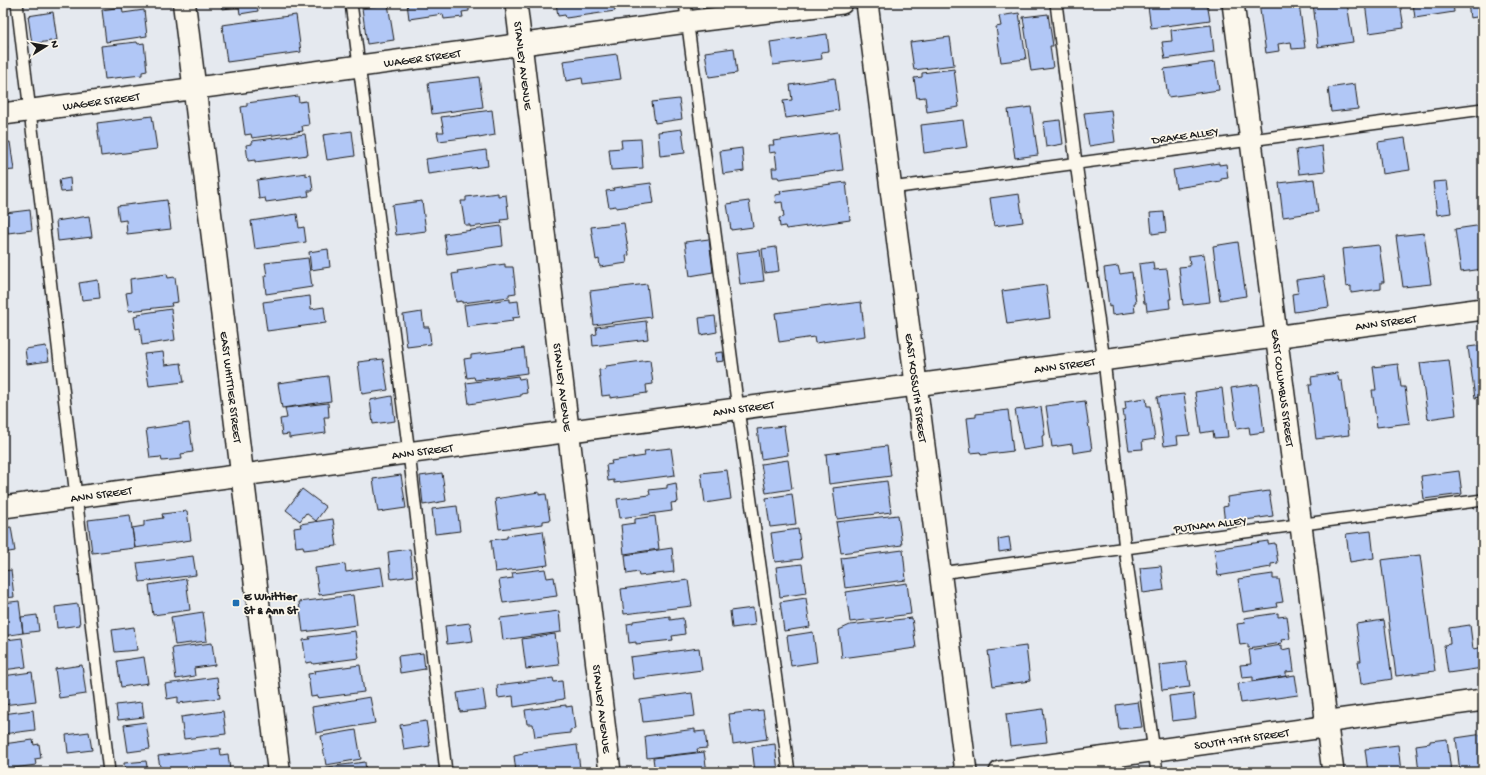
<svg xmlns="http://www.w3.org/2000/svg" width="1486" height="775" viewBox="0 0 1486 775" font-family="'Gochi Hand',sans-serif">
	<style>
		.building { fill: #b1c7f6; stroke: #1c1c1c }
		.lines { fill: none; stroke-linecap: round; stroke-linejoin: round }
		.service-casing { stroke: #1c1c1c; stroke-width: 14 }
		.minor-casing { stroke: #1c1c1c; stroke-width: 24 }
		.tertiary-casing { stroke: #1c1c1c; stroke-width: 25 }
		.service { stroke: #fbf7ec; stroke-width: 11 }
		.minor { stroke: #fbf7ec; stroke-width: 21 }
		.tertiary { stroke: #fbf7ec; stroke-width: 22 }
		.poi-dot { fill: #1f6fb2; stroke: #fbf7ec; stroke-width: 1.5 }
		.labels { text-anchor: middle; stroke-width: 3.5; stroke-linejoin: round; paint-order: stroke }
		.street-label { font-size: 12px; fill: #1c1c1c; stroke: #fbf7ec }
		.poi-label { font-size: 12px; font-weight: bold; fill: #1c1c1c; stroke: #fbf7ec; text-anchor: start }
	</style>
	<rect width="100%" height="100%" fill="#e5e9ef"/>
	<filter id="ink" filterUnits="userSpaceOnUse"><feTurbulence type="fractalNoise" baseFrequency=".025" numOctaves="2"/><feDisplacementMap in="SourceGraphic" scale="8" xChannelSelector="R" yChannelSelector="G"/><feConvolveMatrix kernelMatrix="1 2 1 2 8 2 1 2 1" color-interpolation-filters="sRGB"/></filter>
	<g filter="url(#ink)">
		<path class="building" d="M221 3H270L257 5 258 11 240 14 239 7 222 9Z
			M407 3H469V11L462 12 463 17 444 19 443 14 409 19Z
			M556 3H614L615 11 566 18 565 15 558 16Z
			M1172 3H1207L1210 20 1151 28 1148 6Z
			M1259 3H1299L1305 48 1292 49 1291 42 1278 44 1279 51 1266 53Z
			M1313 3H1347L1353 42 1318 47Z
			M1365 3H1400L1404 28 1369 33Z
			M1413 3H1453L1454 12 1415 18Z
			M1468 3H1483V16L1470 18Z
			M388 4 394 40 367 44 362 8Z
			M122 7 123 13 144 10 147 36 106 42 102 10Z
			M53 12 57 40 32 44 28 16Z
			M1019 13 1026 59 1001 62 996 27 1001 26 999 16Z
			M1048 14 1053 46H1050L1053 68 1031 71 1023 17Z
			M296 15 301 52 227 62 222 25Z
			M3 22 7 48 3 49Z
			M1211 25 1214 52 1165 59 1162 42 1172 41 1171 30Z
			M827 34 829 51 821 52 822 59 773 65 770 42Z
			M950 37 954 65 914 70 910 42Z
			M137 42 138 44 144 43 147 71 142 72V75L105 79 101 46Z
			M734 48 737 73 709 77 705 52Z
			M617 54 621 79 583 84 582 78 566 81 563 61Z
			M1215 62 1219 90 1168 97 1164 69Z
			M954 69 959 107 927 112 925 97 917 98 914 78 922 77V73Z
			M479 77 483 107 432 114 428 83Z
			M835 78 839 110 786 118 783 101 792 100 790 85Z
			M1355 84 1358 109 1331 112 1328 88Z
			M298 96 299 102 306 101 309 125 302 126 303 131 252 138 251 134 245 135 241 107 247 106V103Z
			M679 99 682 119 655 123 652 102Z
			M1031 107 1038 155 1015 158 1008 110Z
			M492 110 495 135 479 138V136L439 141 437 132H444L441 117Z
			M1111 110 1115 142 1089 146 1084 113Z
			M152 116 157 149 101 156 97 123Z
			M963 120 967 147 924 153 921 125Z
			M1060 120 1063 144 1046 147 1043 122Z
			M682 129 685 153 660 156 658 132Z
			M352 131 355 156 327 160 323 135Z
			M838 132 843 170 779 179 778 177H773L772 168H777L775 152 769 153 768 145H774L773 141Z
			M305 134 308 155 255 162V160L248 161 246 145 252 144V141Z
			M1405 138 1410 170 1382 174 1378 142Z
			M641 139 643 168 611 170 609 149 622 148 621 140Z
			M10 142 14 170 3 171V143Z
			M1322 146 1325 171 1299 174 1296 150Z
			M742 148 744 171 723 174 720 151Z
			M486 150 488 166 428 174 426 159Z
			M1219 163V165L1226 164 1228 178 1221 179V181L1176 188 1173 170Z
			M306 173V176L311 175 313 191H308L309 196 266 202 265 198 259 199 257 180Z
			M70 178 71 191 61 192 59 180Z
			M1314 179 1318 212 1283 217 1279 183Z
			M1447 181 1451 213 1437 215 1433 182Z
			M846 182 850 220 786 229 785 226 780 227 779 218 784 217 782 202 776 203 775 195 781 194 780 191Z
			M651 183 654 203 616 208V206L609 207 606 191 614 190 613 188Z
			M498 193V196L506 195 509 219 501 220 502 223 470 227V225H465L461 201H466V197Z
			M1019 194 1023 222 994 226 990 198Z
			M167 200 171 229 127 234 126 220 119 221 117 206Z
			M422 201 426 231 396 235 392 205Z
			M749 201 753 227 731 230 727 204Z
			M30 210 32 230 8 233 5 213Z
			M1164 212 1166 232 1152 234 1150 213Z
			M297 214 299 228 304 227 306 242 255 249 251 221Z
			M89 216 92 237 58 241 56 221Z
			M624 223 629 255 626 256 627 263 600 267 599 259 596 260 591 227Z
			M1483 225V269L1461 272 1455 229Z
			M501 226 503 246 447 254 444 234Z
			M1424 233 1431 284 1403 287 1396 236Z
			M709 239 713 272 690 276 685 242Z
			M1238 242 1246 296 1220 300 1213 246Z
			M1379 245 1384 282H1381V289L1351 293V286L1346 287 1342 249Z
			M776 247 779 271 765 273 762 249Z
			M328 249 330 267 311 270 309 252Z
			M760 250 764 281 740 284 736 253Z
			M1204 254 1210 302 1183 305 1179 267 1190 266 1189 256Z
			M308 258 312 287 266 294 264 276H267L265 263Z
			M1153 262 1154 270 1167 269 1171 299H1169L1170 308 1147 311 1146 303H1144L1139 264Z
			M505 264V267H513L516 293 509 294V297L462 303V301L456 302 452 274 458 273 457 271Z
			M1118 266 1120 274 1132 272 1136 303H1134L1135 312 1112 315 1111 306 1109 307 1104 268Z
			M167 274 168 278 175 277 178 302 171 303 172 306 129 311 126 293 131 292 130 279Z
			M1324 276 1329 307 1294 312 1292 294 1298 293 1296 280Z
			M98 280 100 298 82 300 79 283Z
			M647 284 651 317 594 325 590 291Z
			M1046 285 1050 318 1007 324 1002 291Z
			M310 296 311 309 324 307 326 323 267 331 263 302Z
			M510 299V302L518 301 520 317 512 318 513 321 467 327 464 305Z
			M861 302 865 336 815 343 814 337 779 342 775 313Z
			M171 309 175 340 142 345 140 328 136 329 134 317 138 316V314Z
			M422 312 424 327H429L431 344 407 347 403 315Z
			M715 316 717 332 701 335 699 318Z
			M646 321 648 339 593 346 592 335 597 334 596 327Z
			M1483 345V413H1482L1479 397 1475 398 1468 347Z
			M46 346 49 361 27 364 25 349Z
			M524 348 527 373 475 380 474 377 467 378 464 359 471 358V355Z
			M163 352 165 365 181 363 184 382 149 386 144 354Z
			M723 352 724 361 716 362 715 353Z
			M383 359 388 390 362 394 358 362Z
			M650 360 653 384 646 385 647 393 610 398V395L602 396 599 370 606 369V366Z
			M1449 360 1456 415 1428 419 1420 363Z
			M1398 364 1401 387H1405L1410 423 1377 427 1372 390H1376L1373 367Z
			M1337 373 1339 381H1342L1349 435 1316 439 1309 385H1312L1311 377Z
			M328 376 331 401 282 408 278 383Z
			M518 376 519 379 525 378 527 393 521 394V396L469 404 466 383Z
			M1258 384 1264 432 1250 434 1249 427 1237 429 1231 388Z
			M1222 388 1228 437 1214 438 1213 431 1201 433 1195 392Z
			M1184 394 1190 435 1177 436 1178 444 1164 446 1157 397Z
			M392 396 395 421 373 424 370 400Z
			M1146 398 1147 406H1150L1155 439 1142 441 1143 449 1129 450 1123 410 1126 409 1125 401Z
			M1085 401 1092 450 1073 453 1072 444 1052 447 1046 406Z
			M328 403 329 417H324L326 433 289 438V434L282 435 280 419 287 418 285 408Z
			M1041 407 1045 435 1042 436 1043 447 1023 450 1015 410Z
			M1008 410 1013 451 981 455 980 452 971 453 967 418 976 417V414Z
			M189 423 193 452 181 454 182 459 162 461 161 457 150 458 146 429Z
			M784 426 788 455 761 459 757 429Z
			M887 446 891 476 829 484 826 454Z
			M671 448 675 475 614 483V480L608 481 606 465 612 464 611 461 645 456 644 451Z
			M788 460 792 489 766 493 761 464Z
			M727 470 731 499 705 503 701 473Z
			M1459 471 1462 494 1424 499 1421 476Z
			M442 473 446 501 423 505 420 476Z
			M401 475 406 508 378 512 373 479Z
			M887 481 891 512 837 519 833 488Z
			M676 483 678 502 671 503 672 511 620 518 617 499 650 495 649 490 667 488V485Z
			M302 489 326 507 316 521 306 513 300 521 286 510Z
			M1269 491 1273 516 1225 523 1223 507 1228 506 1227 497Z
			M539 492V495L546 494 550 520 543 521V524L499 529 495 499Z
			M792 494 796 524 770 527 766 498Z
			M457 506 460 531 435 534 432 509Z
			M187 511 191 540 135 548 132 528 144 526V521L163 518 162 514Z
			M130 515 135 548 92 553 88 520Z
			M898 515 902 545 841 553 836 522Z
			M655 516 659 549 624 554 621 525 635 523V519Z
			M333 519 337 546 304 550 303 546 296 547 294 528 301 527 300 524Z
			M11 527 15 551 3 553V528Z
			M798 529 802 559 775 562 771 533Z
			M543 531 548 565 495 572 491 540 507 538V536Z
			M1371 531 1374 558 1350 562 1346 534Z
			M1009 537 1011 550 999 552 998 539Z
			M1268 541V544L1275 543 1278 563 1271 564V567L1218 576 1214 549Z
			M672 548 674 572 639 576 638 572 627 574 625 555Z
			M410 549 413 576 391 579 388 552Z
			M903 550 906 580 845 588 841 558Z
			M1420 555 1435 671 1396 676 1381 560Z
			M193 556 196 575 140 582 137 563Z
			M345 564 346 572 381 567 384 586 319 595 315 568Z
			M802 564 806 593 780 597 776 567Z
			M1161 566 1164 590 1143 593 1140 568Z
			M545 569 547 578 554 577 557 596 503 603 499 580 513 578 512 573Z
			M11 570 14 597 5 598 6 601H3V571Z
			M1273 574V579H1279L1283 602 1276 603 1277 607 1243 612 1238 579Z
			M186 579 190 610 153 615 149 585Z
			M688 580 692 606 624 614 621 589Z
			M907 583 911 614 850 622 846 592Z
			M353 595 357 625 303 632 299 602Z
			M806 598 810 627 784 631 780 602Z
			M19 601 23 633 3 636V603Z
			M78 604 80 625 57 628 55 607Z
			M753 608 755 625 732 628 730 611Z
			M559 611 561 632 503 640 500 618Z
			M203 612 207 641 175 645 171 617Z
			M1278 613V617L1287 616 1290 639 1281 640 1282 643 1248 648V644L1240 645 1237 624 1245 623 1244 618Z
			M37 615 39 631 23 633 21 617Z
			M670 616V620L683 618 685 634 672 636 673 640 636 644V642L629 643 627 624 633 623V621Z
			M912 618 916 648 842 658 839 630 850 625Z
			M1384 620 1392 679 1361 684 1358 661H1361L1356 624Z
			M470 623 473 641 447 644 445 626Z
			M1470 625 1473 649 1483 647V668L1448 673 1444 645 1450 644 1449 628Z
			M134 627 137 650 115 652 112 630Z
			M355 631 359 658 313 664 312 662 306 663 303 640 310 639 309 637Z
			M813 632 817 662 791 666 787 636Z
			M555 634 559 665 526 669 522 639Z
			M5 637 6 640 22 638 26 667 3 670V638Z
			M212 643 215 665 194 668 195 676 176 679 172 648Z
			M1282 645V650L1291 648 1294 671 1286 672V676L1253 681V677L1242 678 1240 665 1251 664 1249 650Z
			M1026 646 1030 681 993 686 988 651Z
			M699 648 702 670 633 679 630 657Z
			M423 653 425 669 400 673 398 656Z
			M144 657 148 683 121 687 117 661Z
			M1186 662 1190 687 1162 690 1159 665Z
			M82 665 86 694 59 698 55 669Z
			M360 665 364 692 318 698V696L311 697 308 674 315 673 314 671Z
			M32 672 36 701 3 705V676Z
			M1295 675 1298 695 1241 703 1238 684Z
			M217 677 220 698 178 703V697L167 699 165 684Z
			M553 678 554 682 562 681 564 699 514 707 513 696 498 698 497 685Z
			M483 689 486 709 460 712 457 693Z
			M692 693 695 716 643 722 640 700Z
			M1193 693 1196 718 1172 721 1169 696Z
			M370 697 375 723 316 733 312 707Z
			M142 702 144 717 118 720 116 705Z
			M1138 702 1142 727 1119 729 1116 705Z
			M566 705V707L572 706 575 729 570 730V733L535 737 533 724H527L525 710Z
			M1043 709 1047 742 1010 746 1006 714Z
			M33 710 35 730 3 734V714Z
			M763 710 767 739 733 744 729 714Z
			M223 711 226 734 184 739 181 717Z
			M426 721 430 746 404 750 400 725Z
			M146 722 150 749 128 752 124 725Z
			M695 729V732L705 731 707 748 697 749 698 752 647 758 645 736Z
			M356 730 361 759 326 765 321 736Z
			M89 732 92 750 68 753 66 735Z
			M1483 734V772H1460L1456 738Z
			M1447 739 1451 772H1419L1416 745 1430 743V741Z
			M33 740 34 745 39 744 41 758 35 759 36 765 6 769 5 762H3V744Z
			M775 744 778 772H755L752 747Z
			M577 745 580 768 551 772H516L514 756 523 754V752Z
			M1398 745 1401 772H1368L1365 749Z
			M220 748 221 755 228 754 230 770 223 772H161L158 756Z
			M704 752 707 772H655L653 758Z
			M146 761 148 772H125L124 763Z
			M365 762 366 772H320V768Z"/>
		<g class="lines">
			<g class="service-casing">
				<path id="service" d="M17 3 109 772
					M351 3 409 453 446 772
					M685 3 738 409 789 772
					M1056 3 1076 163 1104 360 1125 549 1157 772
					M891 188 1483 109
					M940 573 1483 500"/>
			</g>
			<g class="minor-casing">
				<g id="minor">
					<path id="s1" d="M516 3 610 772"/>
					<path id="s2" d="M867 3 966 772"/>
					<path id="s3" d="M1233 3 1333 772"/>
					<path id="s4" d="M3 114 687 22 842 3"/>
					<path id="s5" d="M3 507 1483 309"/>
					<path id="s6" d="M1000 772 1316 728 1326 723 1338 720 1483 700"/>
				</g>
			</g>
			<g class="tertiary-casing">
				<g id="tertiary">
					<path id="s7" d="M184 3 279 772"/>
				</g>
			</g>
			<use href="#service" class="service"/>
			<use href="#minor" class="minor"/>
			<use href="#tertiary" class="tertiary"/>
		</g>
	</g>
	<rect class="poi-dot" x="232" y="599" width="8" height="8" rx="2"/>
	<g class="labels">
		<g class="street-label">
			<text dy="4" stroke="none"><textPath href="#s4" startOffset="423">WAGER STREET</textPath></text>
			<text dy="4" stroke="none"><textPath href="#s1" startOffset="63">STANLEY AVENUE</textPath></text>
			<text dy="4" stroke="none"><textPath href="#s4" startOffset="99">WAGER STREET</textPath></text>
			<text transform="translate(1185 135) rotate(-8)" y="4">DRAKE ALLEY</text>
			<text dy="4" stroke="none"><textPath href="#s5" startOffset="1395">ANN STREET</textPath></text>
			<text dy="4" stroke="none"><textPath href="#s5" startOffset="1071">ANN STREET</textPath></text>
			<text dy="4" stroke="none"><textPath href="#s7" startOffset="387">EAST WHITTIER STREET</textPath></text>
			<text dy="4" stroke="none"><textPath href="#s2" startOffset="388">EAST KOSSUTH STREET</textPath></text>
			<text dy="4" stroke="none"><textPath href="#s1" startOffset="387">STANLEY AVENUE</textPath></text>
			<text dy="4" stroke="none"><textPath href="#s3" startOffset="388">EAST COLUMBUS STREET</textPath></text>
			<text dy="4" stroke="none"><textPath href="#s5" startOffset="747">ANN STREET</textPath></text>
			<text dy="4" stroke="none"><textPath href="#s5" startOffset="423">ANN STREET</textPath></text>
			<text dy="4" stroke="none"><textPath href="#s5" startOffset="99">ANN STREET</textPath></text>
			<text transform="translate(1210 524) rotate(-7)" y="4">PUTNAM ALLEY</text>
			<text dy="4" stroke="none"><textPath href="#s1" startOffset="711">STANLEY AVENUE</textPath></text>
			<text dy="4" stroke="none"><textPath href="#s6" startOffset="244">SOUTH 17TH STREET</textPath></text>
		</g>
		<g class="poi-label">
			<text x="244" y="600">E Whittier<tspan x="244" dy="14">St &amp; Ann St</tspan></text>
		</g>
	</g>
	<rect width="1486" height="775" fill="none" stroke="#fbf7ec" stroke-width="16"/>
	<rect x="8" y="8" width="1470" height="759" fill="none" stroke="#1c1c1c" stroke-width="1.5" filter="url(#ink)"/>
	<g transform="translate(46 46) rotate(79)" stroke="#fbf7ec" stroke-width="3" paint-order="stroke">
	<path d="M0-3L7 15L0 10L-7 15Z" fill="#1c1c1c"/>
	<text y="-6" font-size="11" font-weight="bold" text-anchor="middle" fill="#1c1c1c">N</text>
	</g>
</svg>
